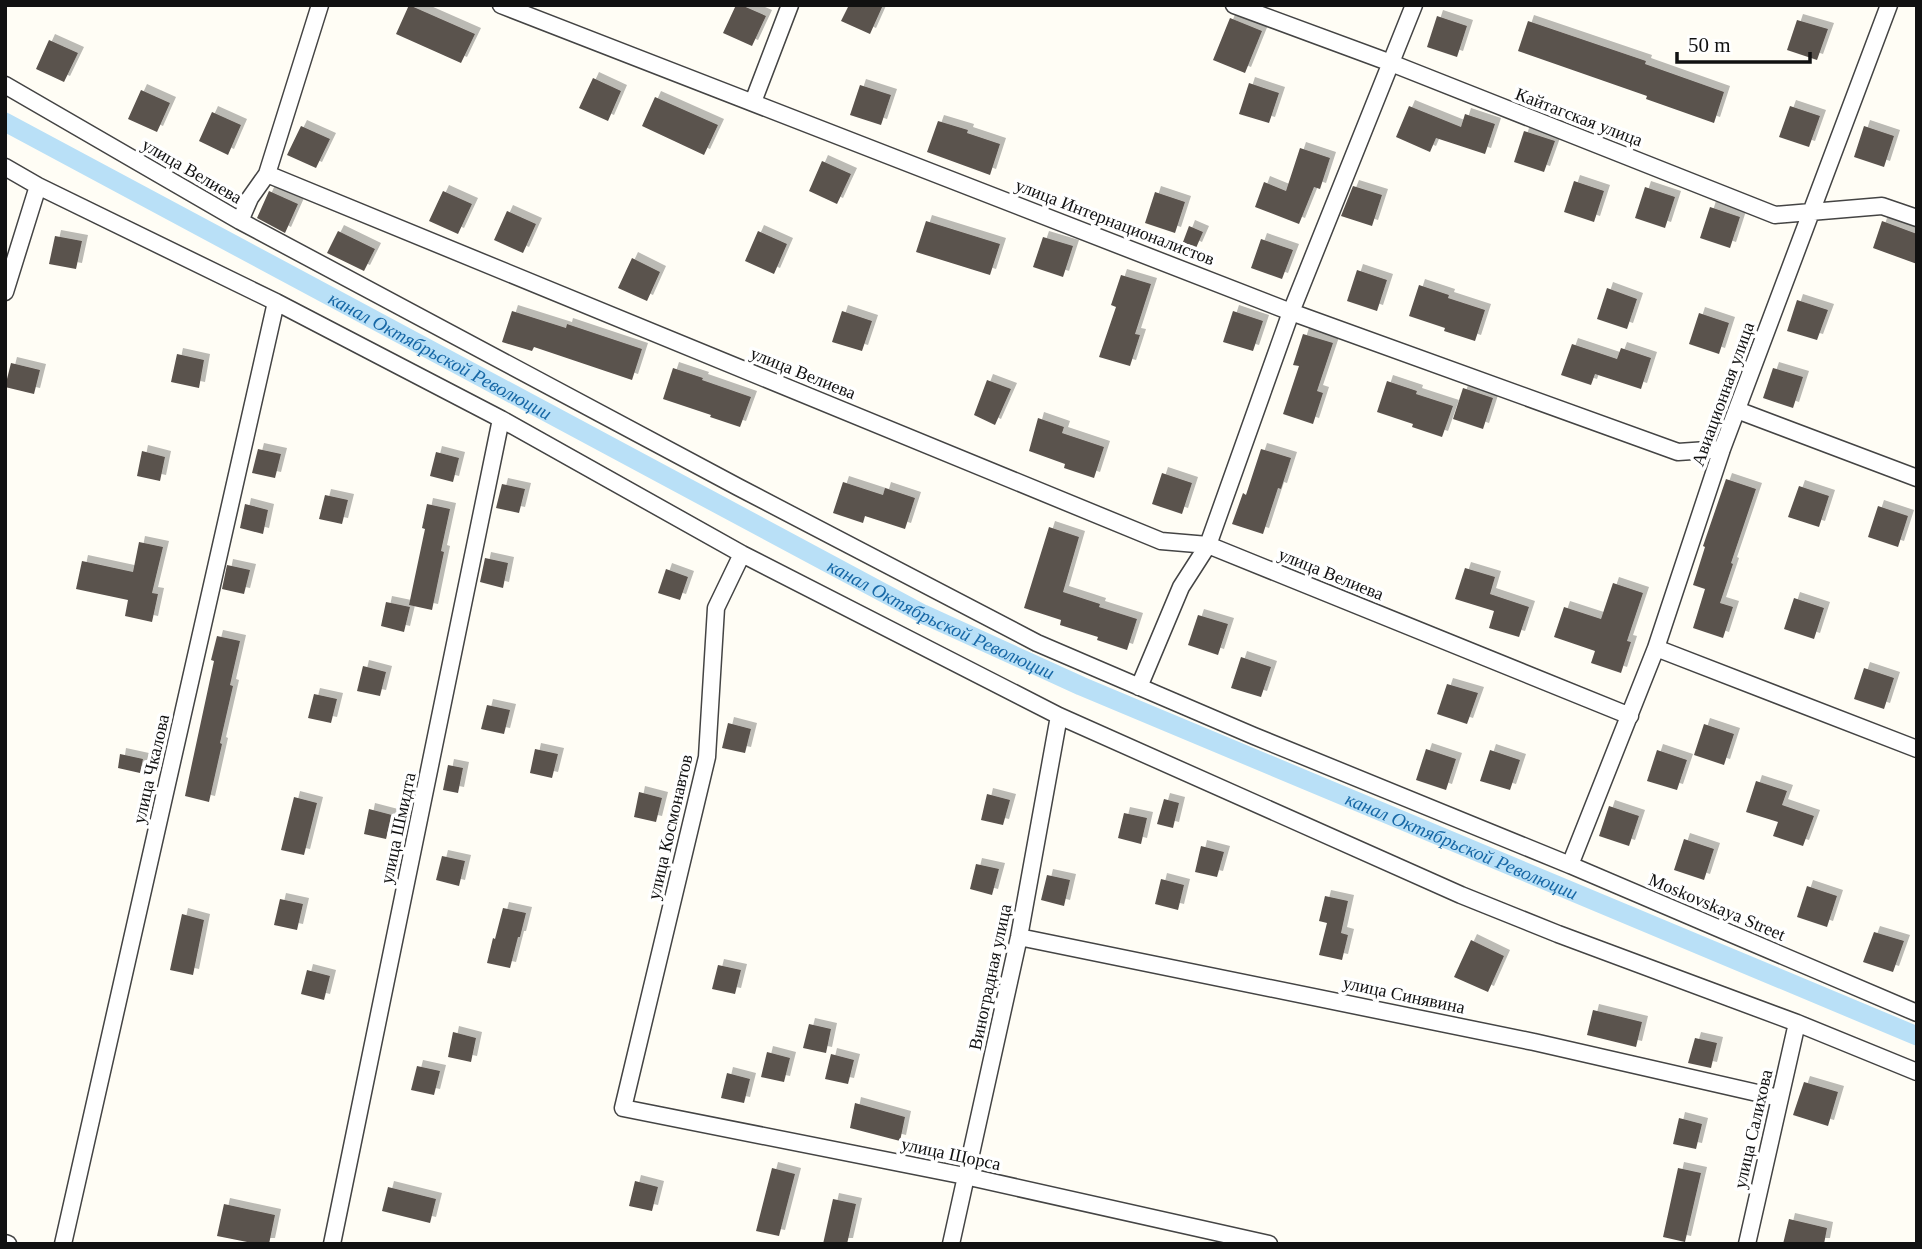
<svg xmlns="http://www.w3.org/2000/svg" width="1922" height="1249" viewBox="0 0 1922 1249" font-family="Georgia,serif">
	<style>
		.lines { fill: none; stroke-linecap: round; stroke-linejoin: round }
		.canal { stroke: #b9e0f7; stroke-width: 19 }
		.building { fill: #5a524d; filter: url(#shadow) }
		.minor-casing { stroke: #444; stroke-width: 19 }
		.minor { stroke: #fff; stroke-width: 16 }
		.labels { text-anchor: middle; stroke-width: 7; stroke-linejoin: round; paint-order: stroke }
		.street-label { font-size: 18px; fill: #111; stroke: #fff }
		.water-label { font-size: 19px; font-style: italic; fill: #1768a6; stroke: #fff }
	</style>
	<defs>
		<filter id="shadow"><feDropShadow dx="6" dy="-6" stdDeviation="0" flood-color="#0004"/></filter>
	</defs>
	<rect width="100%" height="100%" fill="#fffdf5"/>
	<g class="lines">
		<path class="canal" id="s1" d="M5 122 923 614 1081 686 1917 1036"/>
	</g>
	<path class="building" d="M409 5 475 34 461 63 396 34Z
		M736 5H741L766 16 752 46 723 33Z
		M849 5H883L870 34 841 21Z
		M1437 16 1467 26 1457 57 1427 47Z
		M1230 18 1262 31 1245 73 1213 60Z
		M1797 20 1828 29 1817 60 1787 50Z
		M1528 21 1646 61 1645 64 1724 92 1714 123 1646 99 1647 96 1518 51Z
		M49 40 78 53 64 82 36 69Z
		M593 78 621 91 608 121 579 108Z
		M1249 83 1279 93 1269 123 1239 114Z
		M860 85 891 95 881 125 850 115Z
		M141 90 170 103 157 132 128 119Z
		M655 97 718 125 704 155 642 126Z
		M1409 106 1461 127 1465 114 1495 124 1485 154 1436 138 1430 152 1396 137Z
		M1790 106 1820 116 1809 147 1779 137Z
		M212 112 241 125 228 155 199 141Z
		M938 121 968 130 967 133 1000 144 990 175 927 152Z
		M301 126 330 139 316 168 287 155Z
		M1864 126 1894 136 1884 167 1854 157Z
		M1524 131 1555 141 1544 172 1514 162Z
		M1300 148 1330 158 1320 189 1314 187 1299 224 1255 207 1264 182 1286 191Z
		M822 161 851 174 837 204 809 191Z
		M1574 181 1604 191 1594 222 1564 212Z
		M1353 186 1382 195 1372 226 1341 216Z
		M1645 187 1675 197 1665 228 1635 218Z
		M269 191 298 204 285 233 257 218Z
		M443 191 472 204 458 234 429 221Z
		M1155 192 1185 202 1175 233 1145 223Z
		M1710 207 1740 217 1730 248 1700 238Z
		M507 211 536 224 523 253 494 240Z
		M926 221 1000 244 990 275 916 252Z
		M1882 221 1917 234V264L1873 248Z
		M1189 226 1203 232 1196 248 1183 242Z
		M338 231 375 249 364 271 327 253Z
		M758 231 787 244 774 274 745 261Z
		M55 236 82 241 76 269 49 264Z
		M1043 237 1073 246 1063 277 1033 267Z
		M1261 239 1293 250 1282 279 1251 268Z
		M632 258 660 272 647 301 618 288Z
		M1357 270 1387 280 1377 311 1347 301Z
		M1121 275 1151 284 1135 334 1140 335 1130 366 1099 357 1116 307 1111 305Z
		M1419 285 1449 295 1448 298 1485 310 1475 341 1444 331 1445 328 1409 316Z
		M1607 288 1637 299 1627 329 1597 319Z
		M1797 300 1828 310 1817 340 1787 331Z
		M512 311 566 328 567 324 642 349 632 380 534 347 532 351 502 342Z
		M842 311 872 321 862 351 832 342Z
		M1233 311 1263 321 1253 351 1223 342Z
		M1699 313 1729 323 1719 354 1689 344Z
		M1303 334 1333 343 1317 391 1323 393 1313 424 1283 414 1299 366 1293 365Z
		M1572 344 1617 359 1621 348 1651 358 1641 389 1595 374 1591 385 1561 375Z
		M177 354 204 360 199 388 171 382Z
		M11 363 40 370 34 394 5 387Z
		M673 368 703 378 702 380 751 397 740 427 710 417 711 415 663 399Z
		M1773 368 1803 377 1793 408 1763 398Z
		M987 380 1011 389 995 425 974 415Z
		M1387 381 1417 391 1416 394 1453 406 1442 437 1412 427 1413 424 1377 412Z
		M1463 388 1493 398 1483 429 1453 419Z
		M1038 418 1064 427 1062 433 1104 447 1094 478 1064 468 1065 464 1029 451Z
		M258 449 281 454 275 478 252 473Z
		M1261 449 1291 458 1281 489 1278 488 1263 534 1232 524 1243 493 1246 495Z
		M142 451 165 457 160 481 137 476Z
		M436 452 459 458 453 482 430 476Z
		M1162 473 1192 483 1182 514 1152 504Z
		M1726 479 1756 489 1731 563 1733 564 1720 603 1733 607 1723 638 1693 628 1705 589 1693 585 1705 547 1703 546Z
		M843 482 883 495 885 488 915 498 905 529 865 516 863 523 833 513Z
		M502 484 525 489 519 513 496 508Z
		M1799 486 1829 496 1819 527 1788 517Z
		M325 495 348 500 342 524 319 519Z
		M245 504 268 510 263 534 240 528Z
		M427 504 450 509 441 551 444 552 432 610 409 605 425 529 422 528Z
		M1878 506 1908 516 1898 547 1868 537Z
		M1049 527 1079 537 1063 592 1100 604 1099 607 1137 619 1127 650 1097 640 1098 637 1060 625 1061 620 1024 608Z
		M139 542 163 547 152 593 158 594 152 622 125 616 128 600 76 589 82 561 133 572Z
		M485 558 508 563 503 588 480 582Z
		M227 565 250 570 244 594 222 589Z
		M1465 568 1495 577 1490 594 1529 607 1519 637 1489 628 1494 611 1455 599Z
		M666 569 688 577 680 600 658 593Z
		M1613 583 1643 593 1627 641 1631 642 1621 673 1591 663 1595 651 1554 637 1564 607 1601 619Z
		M1794 598 1824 608 1814 639 1784 629Z
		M386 602 410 607 404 632 381 626Z
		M1198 615 1228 624 1218 655 1188 645Z
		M217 636 240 641 230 685 233 686 220 743 222 744 209 802 185 796 214 661 211 660Z
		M1241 657 1271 667 1261 697 1231 688Z
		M363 666 386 672 380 696 357 691Z
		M1864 668 1894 678 1884 709 1854 699Z
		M1447 684 1478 693 1467 724 1437 714Z
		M314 694 337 699 331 723 308 718Z
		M487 705 510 710 504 734 481 729Z
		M728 723 751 729 745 753 722 748Z
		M1704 724 1734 734 1724 765 1694 755Z
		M535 749 558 754 552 778 530 773Z
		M1426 749 1456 759 1446 790 1416 780Z
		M1490 750 1520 760 1510 790 1480 781Z
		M1657 750 1687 760 1677 790 1647 781Z
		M120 754 143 759 140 773 118 768Z
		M448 765 463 768 458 793 443 790Z
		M1756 781 1787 791 1782 805 1814 816 1803 846 1773 836 1778 822 1746 812Z
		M639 792 662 798 656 822 634 817Z
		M987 794 1010 800 1003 825 981 820Z
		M294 797 317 803 304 855 281 850Z
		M1164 799 1179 803 1173 828 1157 824Z
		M1609 806 1639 816 1629 846 1599 836Z
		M369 809 392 815 386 839 364 834Z
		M1124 813 1147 818 1141 844 1118 838Z
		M1684 839 1714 849 1704 880 1674 870Z
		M1201 846 1224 852 1217 877 1195 872Z
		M442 856 465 861 459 886 436 880Z
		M976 864 999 869 992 895 970 889Z
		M1047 875 1070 880 1064 906 1041 900Z
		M1161 879 1184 885 1178 910 1155 904Z
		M1807 886 1837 896 1827 927 1797 917Z
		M1325 896 1348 901 1341 933 1348 935 1342 960 1319 955 1327 923 1319 921Z
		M280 899 303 904 297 930 274 925Z
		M503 908 526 913 520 937H518L510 968 487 963 493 938 495 939Z
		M182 914 204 920 193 975 170 970Z
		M1874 932 1904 941 1893 972 1863 962Z
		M1471 940 1504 956 1488 992 1454 977Z
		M718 965 741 970 735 994 712 989Z
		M307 970 330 976 324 1000 301 994Z
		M1593 1010 1642 1022 1636 1047 1587 1035Z
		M809 1024 831 1029 826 1053 803 1048Z
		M453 1032 476 1038 471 1062 448 1057Z
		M1695 1038 1717 1043 1711 1068 1688 1063Z
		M767 1052 790 1058 784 1082 761 1077Z
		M831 1054 854 1060 848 1084 825 1079Z
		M417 1066 440 1071 434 1095 411 1090Z
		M727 1073 750 1079 744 1103 721 1098Z
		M1804 1082 1838 1092 1828 1126 1793 1115Z
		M855 1103 905 1117 900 1141 850 1128Z
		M1679 1118 1702 1124 1696 1149 1673 1144Z
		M772 1168 795 1174 779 1236 756 1231Z
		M1678 1168 1701 1173 1685 1242 1663 1237Z
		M635 1181 658 1187 652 1211 629 1206Z
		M388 1187 436 1199 430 1223 382 1211Z
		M833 1199 856 1204 847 1244H823Z
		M224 1204 275 1215 269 1244H257L217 1236Z
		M1789 1219 1827 1228 1824 1244H1783Z"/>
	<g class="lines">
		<g class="minor-casing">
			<path id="minor" d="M501 5 1291 312 1678 452 1722 449
				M1234 5 1391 63 1775 215 1882 206 1917 218
				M1889 5 1722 449 1656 648 1570 865 1917 1013
				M5 85 240 221 250 198 267 174 1161 541 1208 545 1630 716
				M753 102 790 5
				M5 167 38 186 276 302 501 419 742 554 1059 716 1461 895 1558 934 1797 1023 1917 1072
				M267 174 320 5
				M240 221 738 487 1037 643 1254 736 1570 865
				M5 292 38 186
				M1737 410 1917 478
				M742 554 716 608 707 757 623 1108 965 1176 1269 1244
				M1656 648 1917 749
				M1139 687 1181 587 1208 545 1291 312 1414 5
				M1019 937 1534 1042 1779 1098
				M5 1243 8 1244
				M63 1244 276 302
				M332 1244 501 419
				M951 1244 1019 937 1059 716
				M1747 1244 1797 1023"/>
		</g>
		<use href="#minor" class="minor"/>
	</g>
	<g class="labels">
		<g class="street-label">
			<text transform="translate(1579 117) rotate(21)" y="6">Кайтагская улица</text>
			<text transform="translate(192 171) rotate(30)" y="6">улица Велиева</text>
			<text transform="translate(1115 222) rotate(21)" y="6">улица Интернационалистов</text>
			<text transform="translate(803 373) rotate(22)" y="6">улица Велиева</text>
			<text transform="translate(1723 394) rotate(-70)" y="6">Авиационная улица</text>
			<text transform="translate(1331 574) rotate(22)" y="6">улица Велиева</text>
			<text transform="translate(151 769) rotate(-77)" y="6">улица Чкалова</text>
			<text transform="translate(670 827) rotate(-77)" y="6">улица Космонавтов</text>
			<text transform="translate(398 828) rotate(-78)" y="6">улица Шмидта</text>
			<text transform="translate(1717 907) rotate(23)" y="6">Moskovskaya Street</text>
			<text transform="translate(990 977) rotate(-78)" y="6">Виноградная улица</text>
			<text transform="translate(1404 995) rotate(12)" y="6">улица Синявина</text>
			<text transform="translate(1753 1129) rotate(-77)" y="6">улица Салихова</text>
			<text transform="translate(951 1154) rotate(12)" y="6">улица Щорса</text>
		</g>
		<g class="water-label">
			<text dy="7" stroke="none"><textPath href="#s1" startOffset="494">канал Октябрьской Революции</textPath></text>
			<text dy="7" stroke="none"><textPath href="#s1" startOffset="1060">канал Октябрьской Революции</textPath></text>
			<text dy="7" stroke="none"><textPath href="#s1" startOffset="1628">канал Октябрьской Революции</textPath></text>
		</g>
	</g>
	<rect width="1922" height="1249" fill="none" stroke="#111111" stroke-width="14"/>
	<path d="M1677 52v10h133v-10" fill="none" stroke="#111111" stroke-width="3.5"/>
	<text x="1688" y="52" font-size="21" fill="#111111" stroke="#ffffff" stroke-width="5" paint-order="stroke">50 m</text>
</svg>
